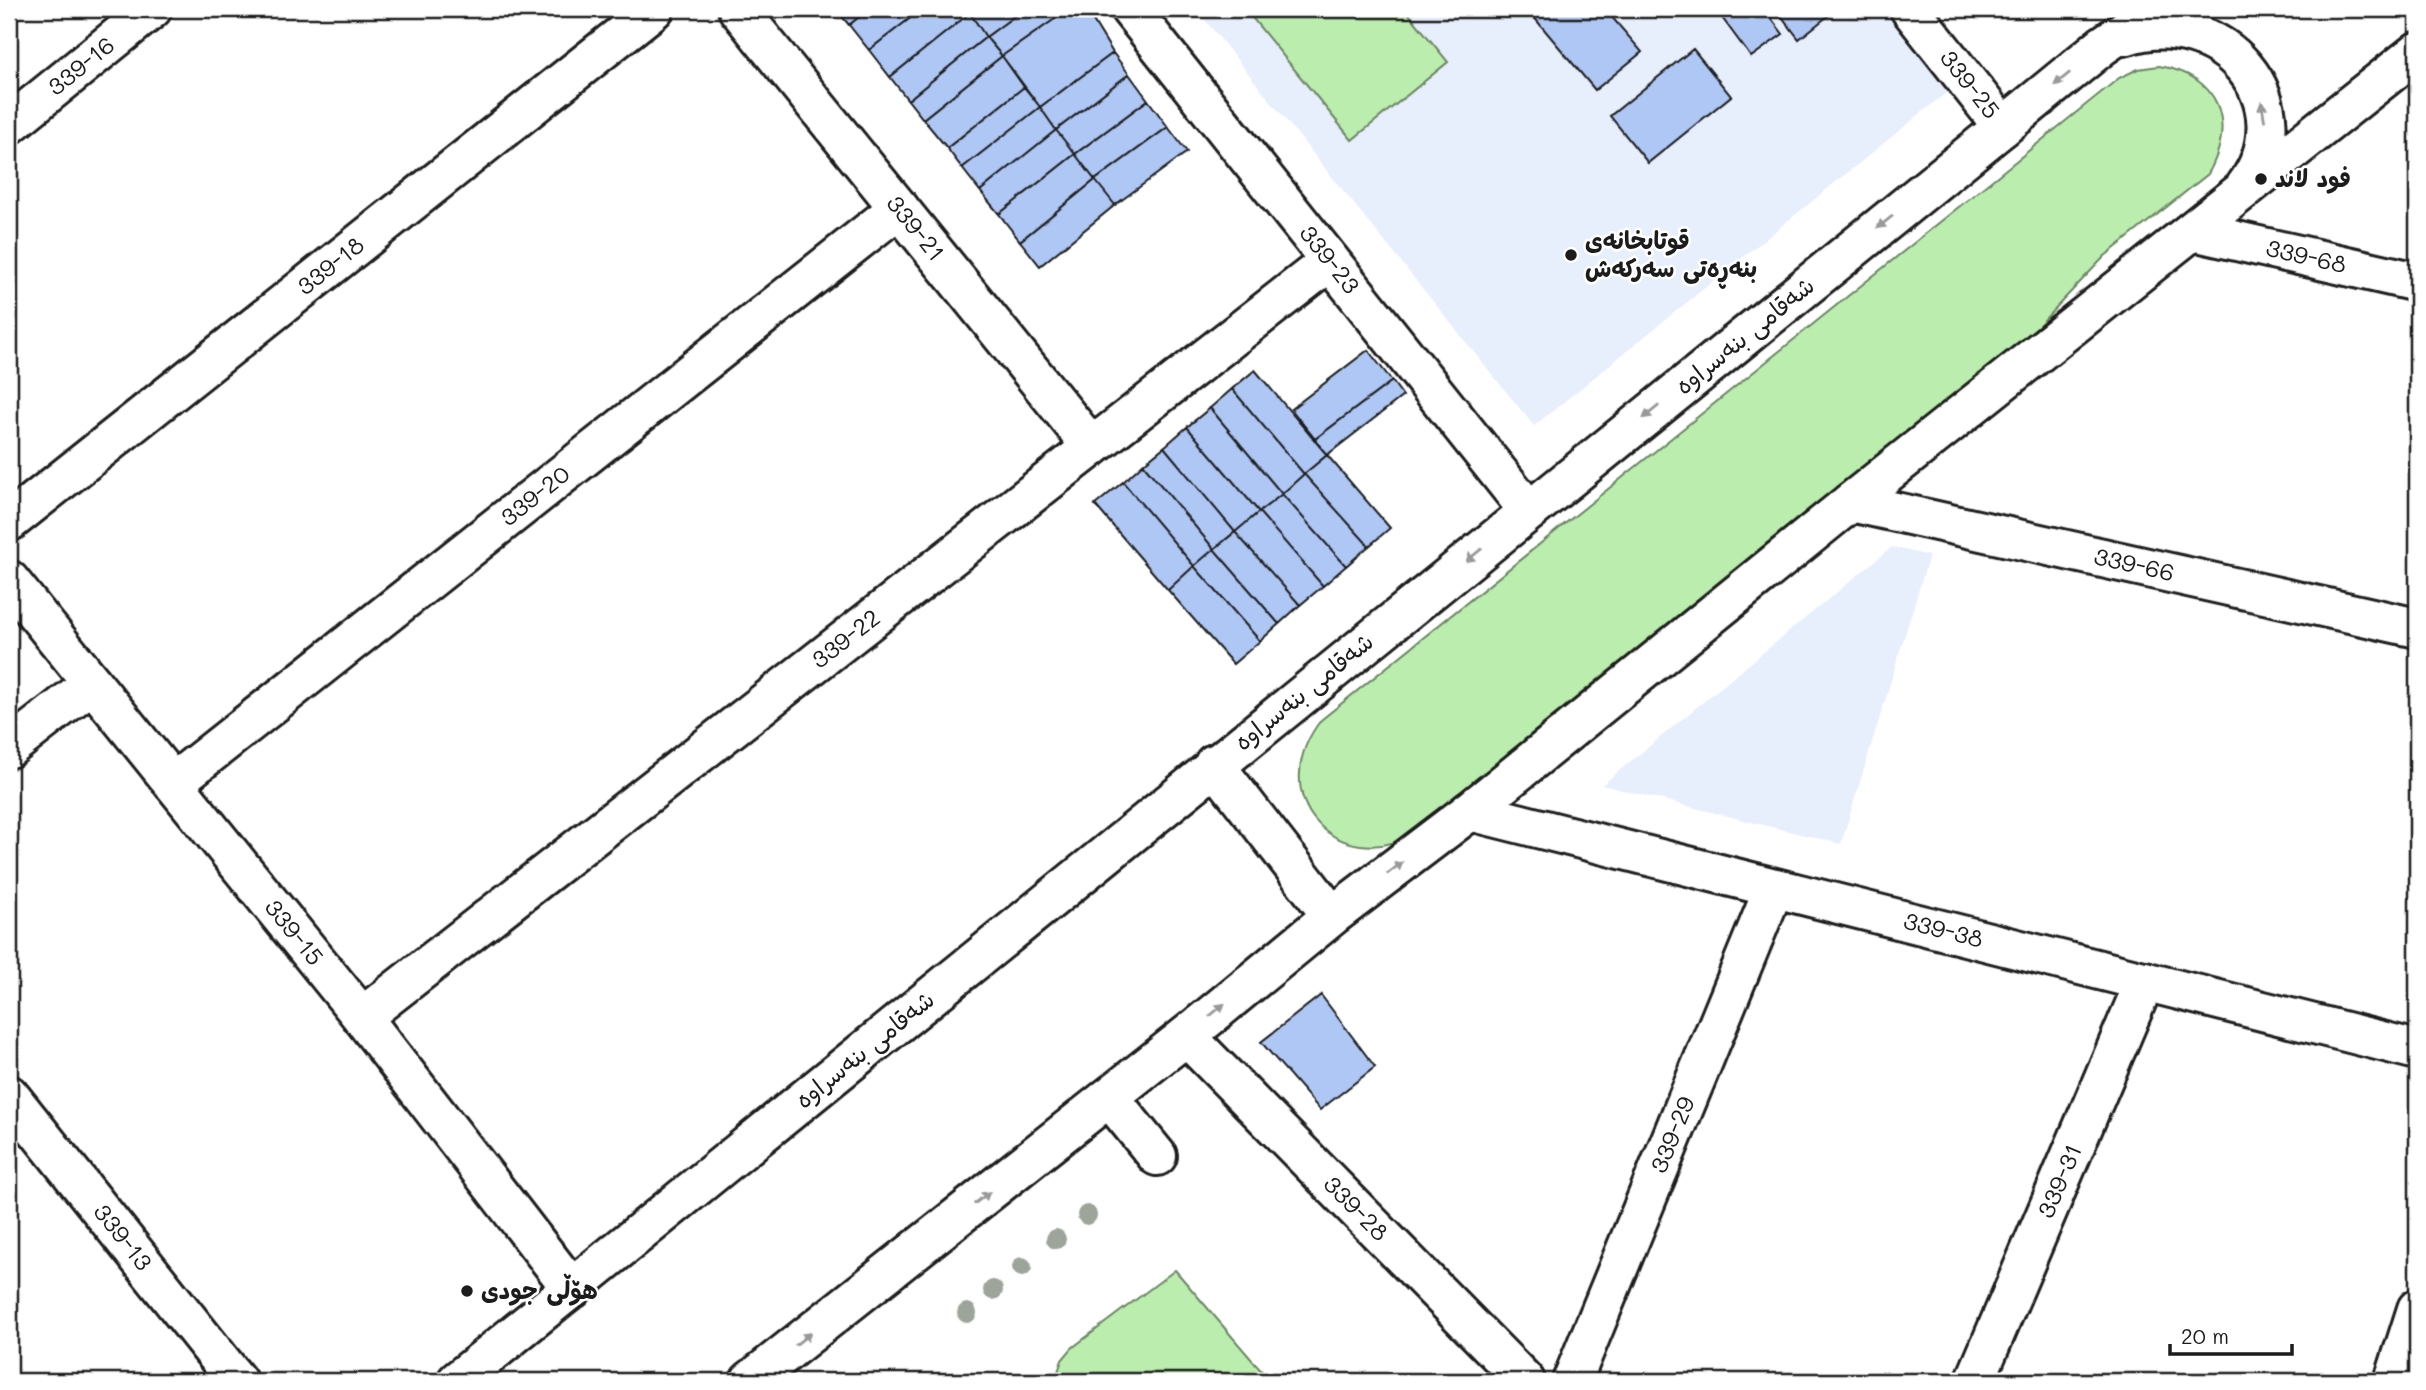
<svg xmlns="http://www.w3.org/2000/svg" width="2426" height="1390" viewBox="0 0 2426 1390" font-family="Mali,'Playpen Sans Arabic',sans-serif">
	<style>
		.built { fill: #e7eefc }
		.green { fill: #bbeeae; stroke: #6c8565; stroke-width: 2 }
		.building { fill: #aec7f5; stroke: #1c1c1c; stroke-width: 2 }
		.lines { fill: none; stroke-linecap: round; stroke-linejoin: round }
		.minor-casing { stroke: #1c1c1c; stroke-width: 44 }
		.major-casing { stroke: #1c1c1c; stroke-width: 44 }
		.minor { stroke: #fff; stroke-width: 38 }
		.major { stroke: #fff; stroke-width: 38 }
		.tree { fill: #9da59a }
		.oneway { fill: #999 }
		.poi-dot { fill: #1c1c1c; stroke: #fff; stroke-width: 2.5 }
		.labels { text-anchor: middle; stroke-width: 5; stroke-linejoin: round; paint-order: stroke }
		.street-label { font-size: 24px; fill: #1c1c1c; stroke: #fff }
		.poi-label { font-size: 24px; font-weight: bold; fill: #1c1c1c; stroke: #fff; text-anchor: start }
	</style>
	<rect width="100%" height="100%" fill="#fff"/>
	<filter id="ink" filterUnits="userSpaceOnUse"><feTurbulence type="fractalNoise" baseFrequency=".0143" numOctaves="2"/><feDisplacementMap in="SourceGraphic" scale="14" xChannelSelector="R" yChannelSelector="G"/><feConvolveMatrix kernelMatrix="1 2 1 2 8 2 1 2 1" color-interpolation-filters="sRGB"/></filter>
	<g filter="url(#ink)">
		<path class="built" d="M1196 9H1898L1957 84 1534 426Z
			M1892 547 1929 556 1841 844 1602 785Z"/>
		<path class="green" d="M1245 9H1405L1448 62 1352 140Z
			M2159 66C2219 75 2237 123 2208 174L2105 256 2024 341 1419 832C1336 879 1262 796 1321 720L2119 78 2138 69Z
			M1175 1270 1270 1381H1055L1062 1360 1072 1348Z"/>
		<path class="building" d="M836 9H869L849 25Z
			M869 9H922L869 50 849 25Z
			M922 9H966L970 13 890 77 869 50Z
			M976 9H1024L986 37 970 13Z
			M1024 9H1069L1002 56 986 37Z
			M1069 9H1086L1113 53 1040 107 1002 56Z
			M1527 9H1605L1642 52 1595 90Z
			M1729 9H1764L1783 34 1751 57 1720 15Z
			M1776 9H1830L1833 12 1799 39Z
			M970 13 986 37 908 100 890 77Z
			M986 37 1002 56 923 119 908 100Z
			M1693 49 1731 96 1648 163 1610 116Z
			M1113 53 1129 74 1056 130 1040 107Z
			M1002 56 1024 87 947 148 923 119Z
			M1129 74 1148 100 1075 154 1056 130Z
			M1024 87 1040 107 962 168 947 148Z
			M1148 100 1168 127 1095 180 1075 154Z
			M1040 107 1056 130 980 191 962 168Z
			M1168 127 1187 152 1115 205 1095 180Z
			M1056 130 1075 154 999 214 980 191Z
			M1075 154 1095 180 1020 241 999 214Z
			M1095 180 1115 205 1040 266 1020 241Z
			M1368 350 1392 381 1315 439 1291 409Z
			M1255 370 1327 455 1304 474 1232 389Z
			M1392 381 1403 396 1327 455 1315 439Z
			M1232 389 1304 474 1282 494 1210 408Z
			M1210 408 1282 494 1259 512 1187 427Z
			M1187 427 1259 512 1235 532 1164 447Z
			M1164 447 1235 532 1214 549 1143 464Z
			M1327 455 1390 528 1369 546 1304 474Z
			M1143 464 1214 549 1194 566 1123 482Z
			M1304 474 1369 546 1346 566 1282 494Z
			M1123 482 1194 566 1168 590 1095 505Z
			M1282 494 1346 566 1323 586 1259 512Z
			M1259 512 1323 586 1300 605 1235 532Z
			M1235 532 1300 605 1279 624 1214 549Z
			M1214 549 1279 624 1260 641 1194 566Z
			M1194 566 1260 641 1233 664 1168 590Z
			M1321 995 1375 1067 1320 1110 1261 1042Z"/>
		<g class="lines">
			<g class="minor-casing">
				<g id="minor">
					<path id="s1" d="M738 9 1092 447"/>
					<path id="s2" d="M1130 9 1529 511"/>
					<path id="s3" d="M1910 9 2003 127"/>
					<path id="s4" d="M9 125 152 9"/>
					<path id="s5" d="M2193 231 2417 282"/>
					<path id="s6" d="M1851 502 2417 628"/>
					<path id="s7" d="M9 522 654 9"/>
					<path id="s8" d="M9 580 362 1017 572 1289"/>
					<path d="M9 748 92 683"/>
					<path id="s9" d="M173 783 899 208"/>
					<path id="s10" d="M1470 811 2417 1050"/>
					<path id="s11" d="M362 1017 1330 261"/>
					<path id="s12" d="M1186 1036 1525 1381"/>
					<path id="s13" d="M9 1095 237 1381"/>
					<path d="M1109 1097 1157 1156"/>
					<path id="s14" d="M1572 1381 1774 888"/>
					<path id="s15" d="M1975 1381 2145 981"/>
					<path d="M2394 1381 2417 1309"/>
				</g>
			</g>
			<g class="major-casing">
				<path id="major" d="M2124 36C2222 3 2308 104 2245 187
					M1214 764 1332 916
					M457 1381 2003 127 2102 46 2156 9
					M750 1381 1186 1036 1332 916 1470 811 1851 502 2417 52"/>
			</g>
			<use href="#minor" class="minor"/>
			<use href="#major" class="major"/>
		</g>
		<g class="tree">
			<circle cx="1087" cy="1215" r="10"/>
			<circle cx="1056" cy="1239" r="10"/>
			<circle cx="1022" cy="1267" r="10"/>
			<circle cx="993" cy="1290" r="10"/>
			<circle cx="967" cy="1313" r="10"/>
		</g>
		<defs><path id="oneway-solid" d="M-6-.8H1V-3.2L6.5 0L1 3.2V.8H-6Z" transform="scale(1.75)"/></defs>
		<g class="oneway">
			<use href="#oneway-solid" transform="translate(2062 79) rotate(141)"/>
			<use href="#oneway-solid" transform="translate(2263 111) rotate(-99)"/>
			<use href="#oneway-solid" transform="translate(1885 222) rotate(141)"/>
			<use href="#oneway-solid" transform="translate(1651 412) rotate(141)"/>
			<use href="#oneway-solid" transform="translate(1474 555) rotate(141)"/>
			<use href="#oneway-solid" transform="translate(1395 868) rotate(-37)"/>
			<use href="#oneway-solid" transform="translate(1217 1010) rotate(-40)"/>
			<use href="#oneway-solid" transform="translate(982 1198) rotate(-38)"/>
			<use href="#oneway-solid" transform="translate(803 1339) rotate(-38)"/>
		</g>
	</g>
	<g class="poi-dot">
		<circle cx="2261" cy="179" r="7"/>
		<circle cx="1571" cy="255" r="7"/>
		<circle cx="467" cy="1291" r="7"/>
	</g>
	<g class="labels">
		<g class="street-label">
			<text dy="8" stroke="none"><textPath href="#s4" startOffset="93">339-16</textPath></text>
			<text dy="8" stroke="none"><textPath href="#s3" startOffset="96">339-25</textPath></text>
			<text dy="8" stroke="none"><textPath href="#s1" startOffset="282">339-21</textPath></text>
			<text dy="8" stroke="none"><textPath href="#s5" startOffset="116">339-68</textPath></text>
			<text dy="8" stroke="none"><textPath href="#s2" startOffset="320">339-23</textPath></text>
			<text dy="8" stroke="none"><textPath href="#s7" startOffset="411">339-18</textPath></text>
			<text transform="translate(1745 336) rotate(-39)" y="8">شەقامی بنەسراوە</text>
			<text dy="8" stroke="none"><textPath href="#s9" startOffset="462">339-20</textPath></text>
			<text dy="8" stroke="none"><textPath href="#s6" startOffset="290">339-66</textPath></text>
			<text dy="8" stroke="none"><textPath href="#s11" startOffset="614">339-22</textPath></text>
			<text transform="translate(1304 692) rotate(-39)" y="8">شەقامی بنەسراوە</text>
			<text dy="8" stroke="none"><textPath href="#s10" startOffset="488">339-38</textPath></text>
			<text dy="8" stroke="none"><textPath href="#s8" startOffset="453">339-15</textPath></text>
			<text transform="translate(865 1050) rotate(-39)" y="8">شەقامی بنەسراوە</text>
			<text dy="8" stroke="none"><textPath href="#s14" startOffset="266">339-29</textPath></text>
			<text dy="8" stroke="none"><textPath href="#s15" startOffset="217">339-31</textPath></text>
			<text dy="8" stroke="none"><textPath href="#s12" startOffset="242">339-28</textPath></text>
			<text dy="8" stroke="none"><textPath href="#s13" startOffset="182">339-13</textPath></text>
		</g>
		<g class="poi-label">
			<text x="2275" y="187">فود لاند</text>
			<text x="1585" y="249">قوتابخانەی<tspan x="1585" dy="28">بنەڕەتی سەرکەش</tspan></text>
			<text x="481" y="1299">هۆڵی جودی</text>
		</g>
	</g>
	<rect width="2426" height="1390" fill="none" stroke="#fff" stroke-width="35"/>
	<rect x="18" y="18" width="2391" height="1355" fill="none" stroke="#1c1c1c" stroke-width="2.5" filter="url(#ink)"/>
	<path d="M2170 1344v10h122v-10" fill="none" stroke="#1c1c1c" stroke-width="3.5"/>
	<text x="2181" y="1344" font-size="21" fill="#1c1c1c" stroke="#ffffff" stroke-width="5" paint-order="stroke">20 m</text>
</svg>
